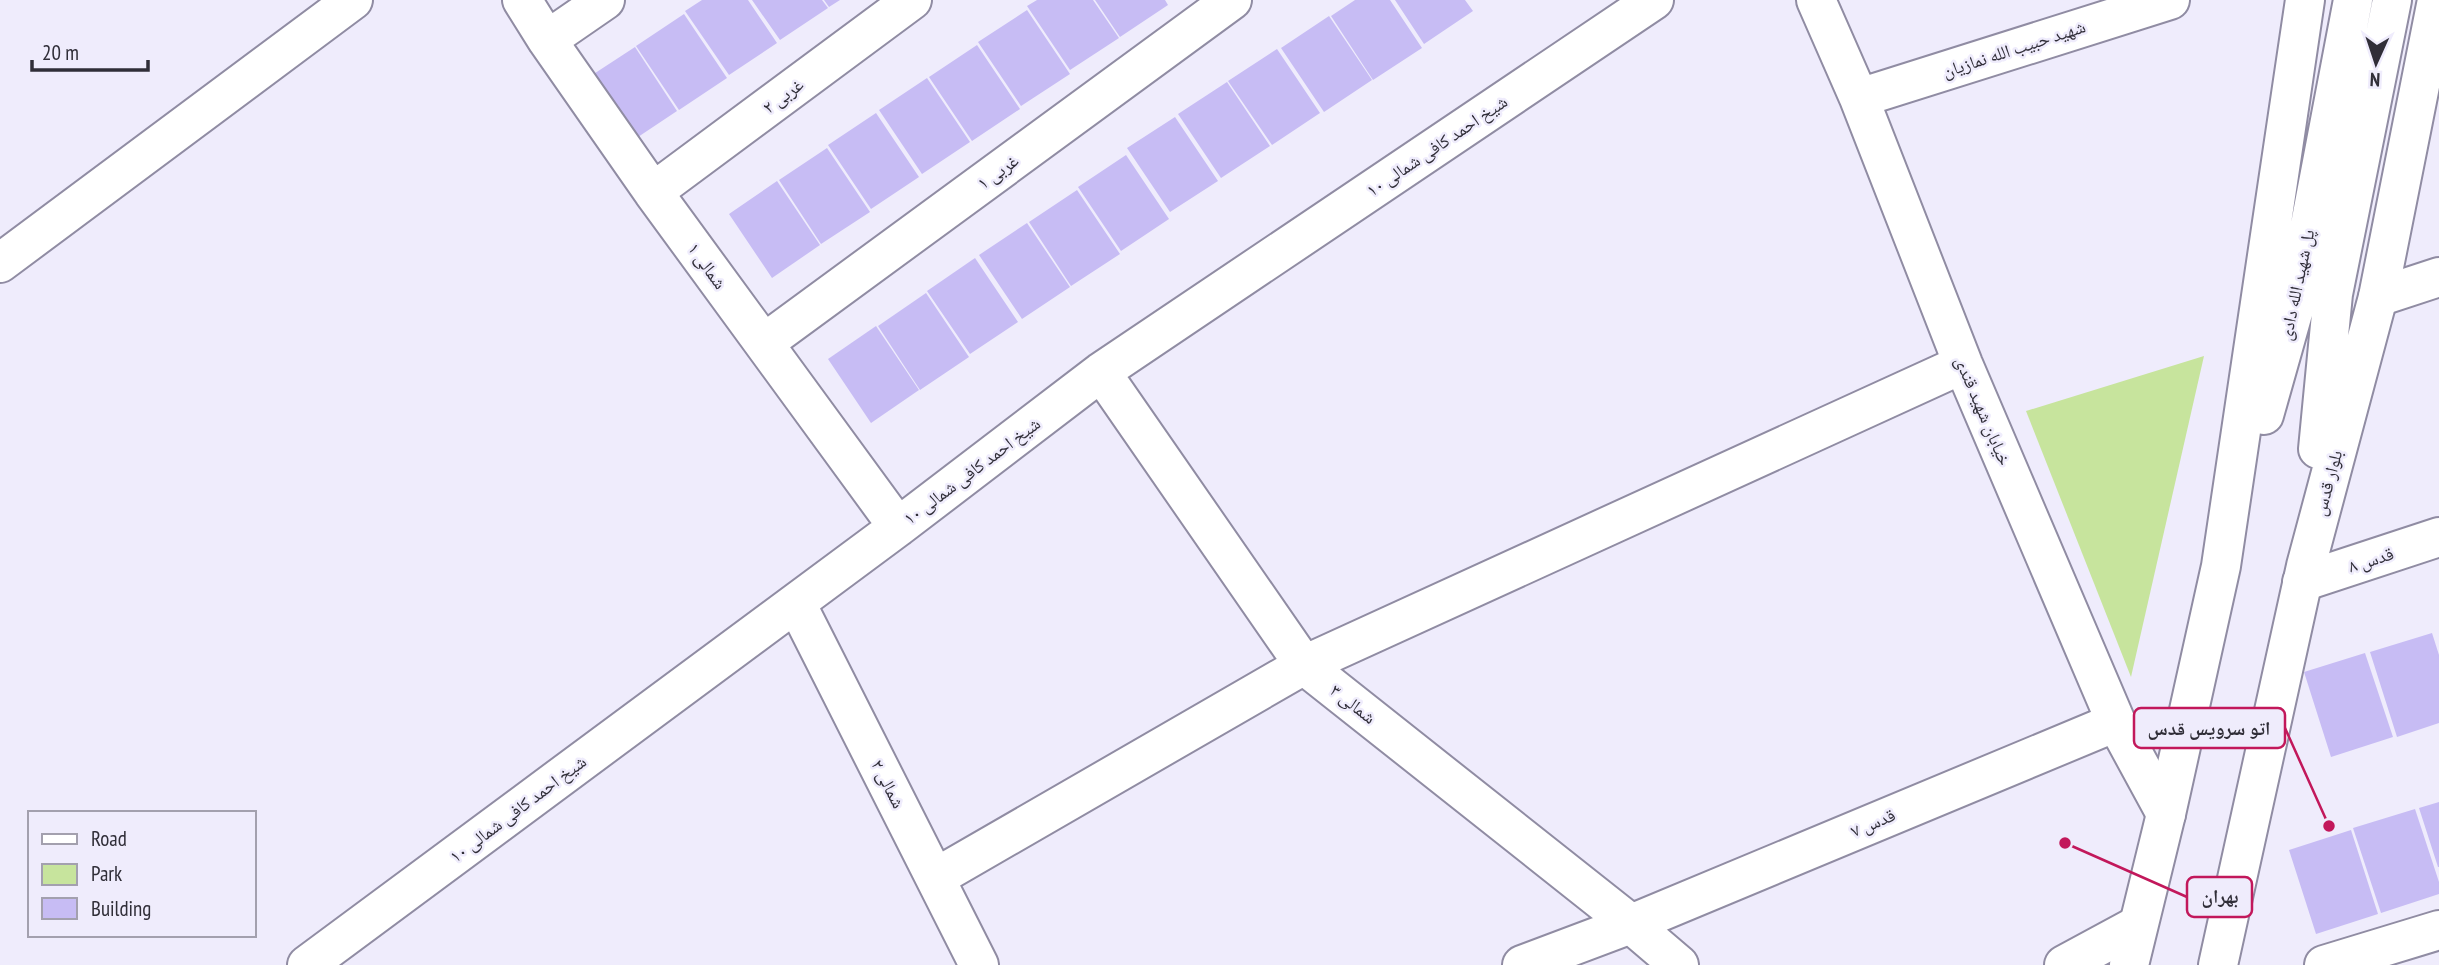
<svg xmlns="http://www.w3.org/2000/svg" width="2439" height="965" viewBox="0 0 2439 965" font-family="'PT Sans Narrow','Noto Naskh Arabic',sans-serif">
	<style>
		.green { fill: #c7e49d }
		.building { fill: #c7bcf4 }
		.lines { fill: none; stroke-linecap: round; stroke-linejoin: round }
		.minor-casing { stroke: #908ca3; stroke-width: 42 }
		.secondary-casing { stroke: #908ca3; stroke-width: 42 }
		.minor { stroke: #fff; stroke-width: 38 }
		.secondary { stroke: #fff; stroke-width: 38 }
		.labels { text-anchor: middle; stroke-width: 5; stroke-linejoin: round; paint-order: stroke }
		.street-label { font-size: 18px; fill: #302e38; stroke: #efecfc }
		.leader { fill: none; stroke: #c2185b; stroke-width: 2.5 }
		.callout-dot { fill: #c2185b; stroke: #efecfc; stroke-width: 2.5 }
		.callout { fill: #efecfc; stroke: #c2185b; stroke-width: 2.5 }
		.callout-label { font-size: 19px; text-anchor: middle; font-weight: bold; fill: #302e38 }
	</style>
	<rect width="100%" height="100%" fill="#efecfc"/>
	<path class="green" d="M2204 356 2131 677 2026 411Z"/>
	<path class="building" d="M702 0H748L777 43 729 75 685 11Z
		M752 0H822L828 8 780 40Z
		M824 0H840L829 7Z
		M1037 0H1093L1119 38 1070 70 1027 6Z
		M1095 0H1165L1168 5 1120 37Z
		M1355 0H1390L1422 48 1373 80 1331 16Z
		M1395 0H1465L1473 11 1424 44Z
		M1027 10 1070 74 1021 106 978 42Z
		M684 14 727 78 679 110 636 46Z
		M1329 16 1372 80 1324 112 1281 48Z
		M977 45 1020 109 972 141 929 77Z
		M635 47 677 111 629 143 586 79Z
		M1277 49 1320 113 1272 145 1228 81Z
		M927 78 970 142 922 174 879 110Z
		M1227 82 1270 146 1221 178 1178 114Z
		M876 113 919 177 871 209 828 145Z
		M1175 117 1218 181 1170 212 1127 148Z
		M827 148 870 212 821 244 779 180Z
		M1126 155 1169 219 1121 251 1078 187Z
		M777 181 820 245 772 278 729 214Z
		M1077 190 1120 254 1071 286 1029 222Z
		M1027 223 1070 287 1022 319 979 255Z
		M975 258 1018 322 970 354 927 291Z
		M926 293 969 357 920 390 878 326Z
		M876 326 919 390 871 423 828 359Z
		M2432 633 2439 655V723L2397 737 2370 652Z
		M2365 653 2393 737 2331 757 2304 672Z
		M2439 802V867H2438L2419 808Z
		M2415 809 2439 882V894L2381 913 2353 828Z
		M2351 830 2378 914 2316 934 2289 850Z"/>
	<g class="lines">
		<g class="minor-casing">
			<path id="minor" d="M522 0 547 40 653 192 898 527
				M1816 0 1859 98 1963 364 2116 722 2166 814
				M547 40 605 0
				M1859 98 2170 0
				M653 192 912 0
				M0 263 353 0
				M2378 297 2439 277
				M764 343 1232 0
				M1101 372 1304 665 1631 924 1679 965
				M2302 582 2439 537
				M796 603 979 965
				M935 878 1304 665 1963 364
				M307 965 898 527 1101 372 1654 0
				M1522 965 1631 924 2116 722
				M2064 965 2138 925
				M2324 965 2439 930"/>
		</g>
		<g class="secondary-casing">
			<path id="secondary" d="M2264 415 2294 309 2353 0
				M2318 449 2333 294 2392 0
				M2129 965 2166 814 2221 566 2305 0
				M2218 965 2306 566 2378 297 2437 0"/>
		</g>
		<use href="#minor" class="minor"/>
		<use href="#secondary" class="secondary"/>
	</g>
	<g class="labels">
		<g class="street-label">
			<text transform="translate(2014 49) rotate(-18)" y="6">شهید حبیب الله نمازیان</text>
			<text transform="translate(783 96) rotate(-37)" y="6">۲ غربی</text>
			<text transform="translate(1437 146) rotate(-34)" y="6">شیخ احمد کافی شمالی ۱۰</text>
			<text transform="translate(998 172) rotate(-36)" y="6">۱ غربی</text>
			<text transform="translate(707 266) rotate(54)" y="6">۱ شمالی</text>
			<text transform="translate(2297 285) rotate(-78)" y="6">پل شهید الله دادی</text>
			<text transform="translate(1983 411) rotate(67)" y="6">خیابان شهید قندی</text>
			<text transform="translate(972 471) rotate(-37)" y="6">شیخ احمد کافی شمالی ۱۰</text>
			<text transform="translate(2328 483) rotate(-75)" y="6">بلوار قدس</text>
			<text transform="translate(2371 560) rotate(-18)" y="6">قدس ۸</text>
			<text transform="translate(1353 704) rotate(38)" y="6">شمالی ۳</text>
			<text transform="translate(888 784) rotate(63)" y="6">شمالی ۲</text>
			<text transform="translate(518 809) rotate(-37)" y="6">شیخ احمد کافی شمالی ۱۰</text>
			<text transform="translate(1873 823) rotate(-23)" y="6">قدس ۷</text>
		</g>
	</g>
	<path class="leader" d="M2329 826L2285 728M2065 843L2187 897"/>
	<g class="callout-dot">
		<circle cx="2329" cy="826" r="7"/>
		<circle cx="2065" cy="843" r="7"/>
	</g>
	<g class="callout">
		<rect x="2134" y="708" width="151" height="40" rx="7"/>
		<rect x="2187" y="877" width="65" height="40" rx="7"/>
	</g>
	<g class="callout-label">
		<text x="2209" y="735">اتو سرویس قدس</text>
		<text x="2220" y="903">بهران</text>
	</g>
	<rect x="28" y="811" width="228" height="126" fill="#efecfc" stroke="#a3a0ae" stroke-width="2"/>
	<rect x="42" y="834" width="35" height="10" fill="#ffffff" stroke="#a3a0ae" stroke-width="2"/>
	<text x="91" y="846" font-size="21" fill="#302e38">Road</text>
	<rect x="42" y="864" width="35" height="21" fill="#c7e49d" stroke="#a3a0ae" stroke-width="2"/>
	<text x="91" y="881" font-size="21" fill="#302e38">Park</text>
	<rect x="42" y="898" width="35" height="21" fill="#c7bcf4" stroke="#a3a0ae" stroke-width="2"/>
	<text x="91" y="916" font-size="21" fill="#302e38">Building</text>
	<g transform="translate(2376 63) rotate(183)" stroke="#efecfc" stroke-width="5" paint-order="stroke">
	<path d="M0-5L12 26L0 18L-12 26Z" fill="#302e38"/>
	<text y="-10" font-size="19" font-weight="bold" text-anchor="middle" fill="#302e38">N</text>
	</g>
	<path d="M32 60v10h116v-10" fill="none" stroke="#302e38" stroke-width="3.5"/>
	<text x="42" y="60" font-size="21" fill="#302e38" stroke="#efecfc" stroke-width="5" paint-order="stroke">20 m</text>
</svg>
